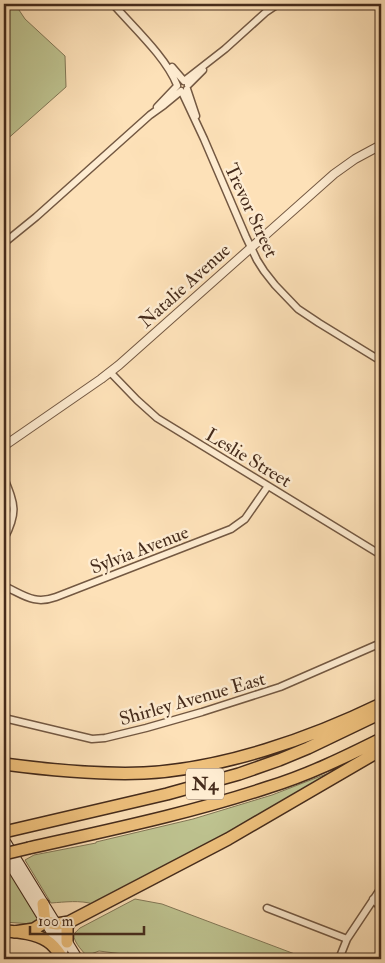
<svg xmlns="http://www.w3.org/2000/svg" width="385" height="963" viewBox="0 0 385 963" font-family="'IM FELL Double Pica',serif">
	<style>
		.green { fill: #bec390; stroke: #827756 }
		.lines { fill: none; stroke-linecap: round; stroke-linejoin: round }
		.minor-casing { stroke: #735842; stroke-width: 9 }
		.tertiary-casing { stroke: #735842; stroke-width: 10 }
		.secondary-casing { stroke: #452b1b; stroke-width: 11 }
		.motorway-casing { stroke: #452b1b; stroke-width: 14 }
		.minor { stroke: #feecd1; stroke-width: 6 }
		.tertiary { stroke: #feecd1; stroke-width: 8 }
		.secondary { stroke: #feecd1; stroke-width: 9 }
		.motorway { stroke: #eec07c; stroke-width: 11 }
		.motorway-bridge-casing { stroke: #452b1b; stroke-width: 14; stroke-linecap: butt }
		.motorway-bridge { stroke: #eec07c; stroke-width: 11 }
		.labels { text-anchor: middle; stroke-width: 5; stroke-linejoin: round; paint-order: stroke }
		.shield { fill: #feecd1; stroke: #7c6552; stroke-width: 1 }
		.shield-label { font-size: 18px; font-weight: bold; fill: #452b1b }
		.street-label { font-size: 19px; fill: #452b1b; stroke: #feecd1 }
	</style>
	<rect width="100%" height="100%" fill="#fde1b8"/>
	<filter id="stains"><feTurbulence type="fractalNoise" baseFrequency=".004" numOctaves="4"/><feColorMatrix values="0 0 0 0 .2 0 0 0 0 .09 0 0 0 0 .02 0 0 0 .5 -.17"/></filter>
	<radialGradient id="worn" r=".72"><stop offset=".6" stop-color="#630" stop-opacity="0"/><stop offset="1" stop-color="#630" stop-opacity=".3"/></radialGradient>
	<path class="green" d="M4 4H15L25 19 65 56 66 87 4 142Z
		M334 771 273 810 93 904C80 900 65 902 51 903L25 860 34 855 96 843V842L193 819 272 795Z
		M4 863 37 918 38 920 32 924 4 922Z
		M135 899 162 904 308 959H163L99 951 91 954V959H90C85 954 73 942 74 935 75 932 78 930 80 928Z"/>
	<g class="lines">
		<g class="minor-casing">
			<path id="minor" d="M113 4C133 27 166 57 177 85
				M172 67 184 81
				M184 81 225 49 266 12 278 4
				M188 85 203 70
				M187 89 196 116
				M182 92 204 139 246 237 257 260 264 271 275 285 298 309 319 323 381 361
				M157 107 177 86
				M4 243 36 217 150 115 164 105 181 91
				M110 372 137 400 157 418 381 555
				M4 478C15 505 18 512 4 539
				M4 586C24 595 34 605 56 597L231 529 245 519 268 486
				M4 718 92 739 105 738 146 728 202 712 280 687 381 643
				M373 899 381 908
				M267 908 347 939
				M339 959 347 939 381 888"/>
		</g>
		<g class="tertiary-casing">
			<path id="tertiary" d="M4 446 101 379 119 365 334 174 355 159 381 145"/>
		</g>
		<g class="secondary-casing">
			<path id="secondary" d="M4 839 78 959
				M4 855 63 951"/>
		</g>
		<g class="motorway-casing">
			<path id="motorway" d="M4 764C50 770 97 775 144 773 223 769 311 738 381 704
				M4 832 167 794 239 774 279 760 308 748 381 713
				M29 848C109 830 191 813 269 787 308 775 345 757 381 739
				M43 904 45 922
				M4 931C18 932 35 933 47 941 54 945 59 953 63 959
				M14 932 34 929 45 922 57 924 69 922 228 839 381 750
				M67 942V928L69 922"/>
		</g>
		<use href="#minor" class="minor"/>
		<use href="#tertiary" class="tertiary"/>
		<use href="#secondary" class="secondary"/>
		<use href="#motorway" class="motorway"/>
		<g class="motorway-bridge-casing">
			<path id="motorway-bridge" d="M4 854 29 848"/>
		</g>
		<use href="#motorway-bridge" class="motorway-bridge"/>
	</g>
	<g class="labels">
		<rect class="shield" x="186" y="768.5" width="38" height="31" rx="4"/>
		<g class="shield-label">
			<text x="205" y="790">N4</text>
		</g>
		<g class="street-label">
			<text transform="translate(252 210) rotate(65)" y="7">Trevor Street</text>
			<text transform="translate(184 285) rotate(-42)" y="7">Natalie Avenue</text>
			<text transform="translate(249 457) rotate(31)" y="7">Leslie Street</text>
			<text transform="translate(139 549) rotate(-21)" y="7">Sylvia Avenue</text>
			<text transform="translate(192 698) rotate(-16)" y="7">Shirley Avenue East</text>
		</g>
	</g>
	<rect width="385" height="963" fill="none" stroke="#fde1b8" stroke-width="20"/>
	<rect x="5" y="5" width="375" height="953" fill="none" stroke="#452b1b" stroke-width="2.5"/>
	<rect x="10" y="10" width="365" height="943" fill="none" stroke="#452b1b"/>
	<path d="M30 926v8h114v-8" fill="none" stroke="#452b1b" stroke-width="2.5"/>
	<text x="38" y="926" font-size="15" fill="#452b1b" stroke="#feecd1" stroke-width="4" paint-order="stroke">100 m</text>
	<rect width="100%" height="100%" filter="url(#stains)"/>
	<rect width="100%" height="100%" fill="url(#worn)"/>
</svg>
